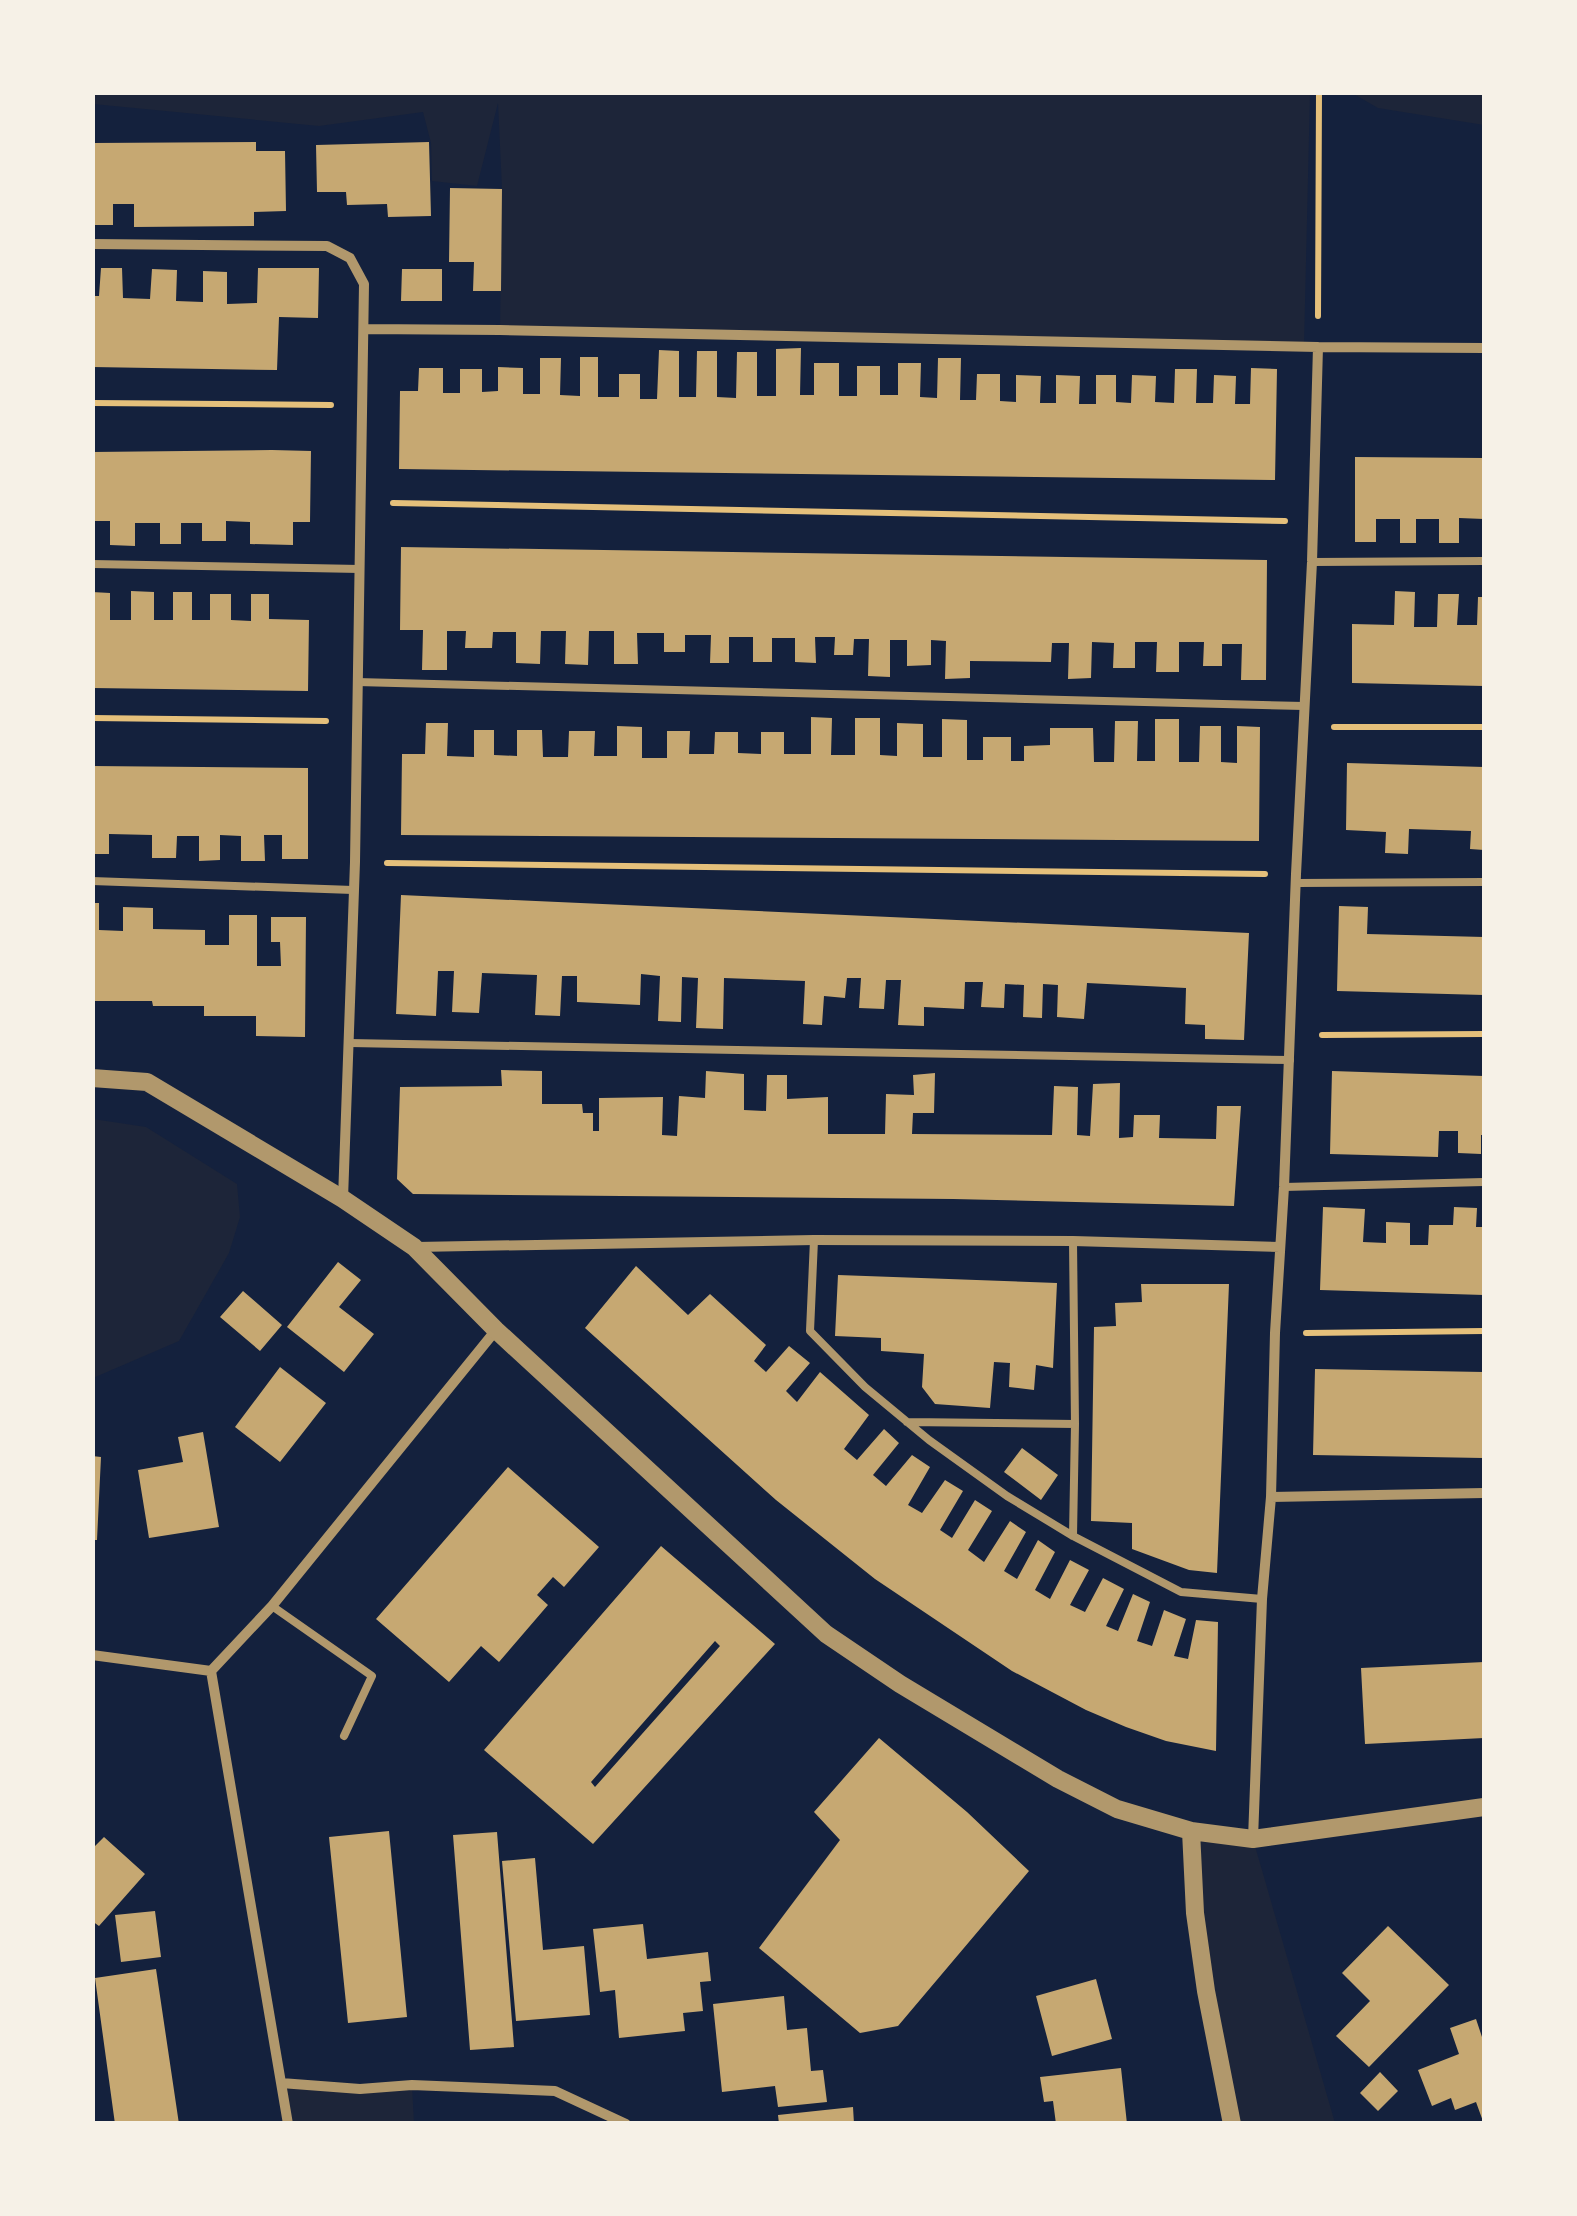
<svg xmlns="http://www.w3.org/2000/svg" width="1577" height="2216" viewBox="0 0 1577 2216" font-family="'Public Sans',sans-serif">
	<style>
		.green { fill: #1d2539 }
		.building { fill: #c6a872; fill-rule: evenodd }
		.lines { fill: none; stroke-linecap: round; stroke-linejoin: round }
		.path { stroke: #e5c07b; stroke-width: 6 }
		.service { stroke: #b1986c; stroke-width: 8 }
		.minor { stroke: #b1986c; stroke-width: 10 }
		.tertiary { stroke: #b1986c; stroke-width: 18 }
	</style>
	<rect width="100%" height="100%" fill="#14213d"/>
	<path class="green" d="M92 93H1310L1304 346 500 330 502 189 498 103 477 186 432 181 431 143 423 112 319 126 93 104Z
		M1352 93H1484V125L1378 108Z
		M93 1119 146 1127 237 1184 240 1217 229 1253 179 1341 93 1378Z
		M1191 1831 1253 1839 1335 2123H1232Z
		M281 2083 412 2085 414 2123H288Z"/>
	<path class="building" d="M256 142V151H285L286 211 254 212V226L134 227V204H113V225H92V143Z
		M429 142 431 216 388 217 387 204 347 205 346 192H317L316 145Z
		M450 188 502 189 501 291H473L474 262H449Z
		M101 268H122L123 298 150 299 152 269 177 270 176 301 203 302V271L227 272V304L257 303 258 268H319L318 318 279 317 277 370 92 367V296H99Z
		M402 269H442V301H401Z
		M801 348 800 395H814V363H839V396H857V366H880V395H898V363H921L920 397 937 398 938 358H961L960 400H976L977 374H1000V401L1016 402V375L1041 376 1040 403H1056V375L1080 376 1079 404H1096V375H1116V402L1131 403 1132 375 1156 376 1155 402 1174 403 1175 369H1197L1196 403H1213L1214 375 1236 376 1235 404H1250L1251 368 1277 369 1275 480 399 469 400 391H418L419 368H443V393H460V369H482V392L498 391V367L523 368V394H540V358H561L560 395 580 396V357H598V397H619V374H640V399H657L659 350 679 351V397H696L697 351H717V397L736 398 737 352H757V396H776V349Z
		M272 450 311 451 310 522H293V545L250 544V522L226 521V541H202V523H181V544H160V523H135V546L110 545V521H92V452Z
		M1355 457 1484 458V519L1459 518V543H1439V519H1416V543H1400V519H1376V542H1355Z
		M401 547 1267 560 1266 680H1241L1242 644H1222V666H1203L1204 642H1179V672H1156L1157 642H1135V668H1113L1114 643 1092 642 1091 678 1068 679 1069 643H1052L1051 662 970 661V678L945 679 946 641 931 640V665L907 666V640H890V677L868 676 869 639H854L853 655H834L835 637H815L816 663 795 662V638H772V662H753V637H729V663H710L711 635H685V652H664V633H637L638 664H614V631H589L588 665 565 664 566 631H541L540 664 516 663V632H493L492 648H465L466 631H447V670H422L423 630H400Z
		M131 591 154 592V620H173V592H192V620H210V594H231V620L251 621V594H269V619L309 620 308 691 92 688V592L110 593V620H131Z
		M1395 591 1415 592 1414 627H1437L1438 594H1459L1457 625H1477L1478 597H1484V686L1352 683V624L1394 625Z
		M811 717 832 718 831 755H855V718H880V755L897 756V723L923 724V757H942V719L967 720V760H983V737H1011V761H1024V746L1050 745V728H1093L1094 762H1114L1115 721H1138L1137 761H1155V719H1179V762H1199L1200 726H1221V762L1237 763V726L1260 727 1259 841 401 835 402 754H425L426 723H448L447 756 474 757V730H494V755L517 756V730H542L543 757H568L569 731H595L594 756H617V726L642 727V758H667V731H690L689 754H714L715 732H738V753L761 754V732H784V754H811Z
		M1347 763 1484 767V850L1470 849 1471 831 1409 829 1408 854 1385 853 1386 832 1346 830Z
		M92 766 308 768V859H282V835H264L265 861H241V836L220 835V860L199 861V836H177L176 858H152V835L109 834V854H92Z
		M401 895 1249 933 1244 1040 1205 1039V1025L1185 1024 1186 988 1087 983 1084 1019 1057 1017 1058 985 1043 984 1042 1018 1023 1017 1024 985 1005 984 1004 1008 981 1007 983 982H965L964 1009 924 1007V1026L898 1025 901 980H886L884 1009 859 1008 861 978H847L845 998 824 996 822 1025 803 1024 805 981 724 978 723 1029 696 1028 698 978 682 977 681 1022 658 1021 660 976 641 974 640 1005 577 1002V976H562L560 1016 535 1015 537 975 482 973 479 1013 452 1012 454 971H438L436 1016 396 1014Z
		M92 903H99V930L123 931V907L153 908V929L205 930V945H229V915H257V966H281L280 942H271V917H306L305 1037 256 1036V1016H204V1006H153L152 1001H92Z
		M1339 906 1368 907 1367 934 1484 937V995L1337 991Z
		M501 1070 542 1071V1104H582L583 1113H593V1131H599V1098L663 1097 662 1135 677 1136 679 1096 705 1098 706 1071 744 1074V1110L766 1111 767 1075H787V1099L828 1097V1134H885L886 1094 914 1095 913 1075 935 1073 934 1113H913L912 1134 1052 1135 1054 1086 1078 1087 1077 1135 1090 1136 1093 1084 1120 1083 1119 1138 1133 1137 1134 1115H1160L1159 1138 1216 1139 1217 1106H1241L1234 1206 953 1199 413 1194 397 1179 400 1087 502 1086Z
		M1332 1071 1484 1076V1135H1481V1154L1458 1153V1131H1439L1438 1157 1330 1154Z
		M1323 1207 1365 1209 1363 1242 1386 1243V1222L1410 1223V1245H1428L1429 1225H1453L1454 1207 1477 1208 1476 1227H1484V1295L1320 1290Z
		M338 1262 361 1280 339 1307 374 1334 344 1372 287 1327Z
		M636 1266 688 1315 710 1294 766 1345 754 1361 766 1372 789 1346 810 1363 786 1391 797 1402 820 1372 869 1415 844 1449 857 1460 884 1429 899 1443 873 1475 886 1486 912 1455 930 1467 908 1505 922 1513 945 1480 963 1491 940 1530 952 1538 975 1500 992 1511 968 1550 984 1562 1010 1521 1026 1532 1004 1571 1017 1579 1038 1540 1055 1552 1035 1590 1050 1599 1070 1560 1089 1570 1070 1605 1085 1612 1103 1578 1124 1589 1106 1626 1118 1631 1133 1594 1150 1602 1137 1641 1152 1646 1164 1610 1186 1619 1174 1656 1188 1659 1196 1620 1218 1622 1216 1751 1166 1741 1126 1727 1086 1710 1012 1671 875 1579 776 1500 585 1328Z
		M838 1275 1057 1283 1053 1368 1036 1365 1034 1390 1009 1387 1010 1363 994 1362 990 1408 935 1404 922 1387 924 1354 881 1351V1338L835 1336Z
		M1141 1284H1229L1217 1573 1189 1570 1132 1549V1523L1091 1521 1094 1327 1116 1326 1115 1303 1142 1302Z
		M243 1291 282 1325 260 1351 220 1317Z
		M280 1367 326 1403 280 1462 235 1427Z
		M1315 1369 1484 1372 1483 1458 1313 1455Z
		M203 1432 219 1527 149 1538 138 1470 183 1462 178 1437Z
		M1022 1448 1058 1475 1041 1500 1004 1472Z
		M92 1456 101 1457 97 1540H92Z
		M508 1467 599 1547 564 1587 553 1577 537 1595 548 1605 499 1662 481 1646 449 1682 376 1619Z
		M661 1546 775 1644 593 1844 484 1750ZM715 1641 720 1646 595 1787 591 1782Z
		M1484 1662V1738L1365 1744 1361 1668Z
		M879 1738 967 1812 1029 1871 898 2026 860 2033 759 1948 840 1840 814 1812Z
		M389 1831 407 2017 348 2023 329 1837Z
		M497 1832 514 2047 470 2050 453 1835Z
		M104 1837 145 1874 99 1926 92 1921V1849Z
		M535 1858 543 1950 584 1946 590 2015 516 2021 502 1861Z
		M155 1911 161 1957 121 1962 115 1915Z
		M643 1924 647 1959 708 1952 711 1981 700 1982 703 2011 683 2013 685 2031 619 2038 615 1990 600 1992 593 1929Z
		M1388 1926 1449 1985 1369 2067 1336 2036 1370 2001 1342 1973Z
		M156 1969 179 2124H115L95 1978Z
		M1096 1979 1112 2039 1052 2056 1036 1996Z
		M784 1996 787 2030 807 2028 811 2071 823 2070 827 2102 778 2107 775 2086 722 2092 713 2004Z
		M1476 2019 1484 2043V2124L1476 2102 1455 2110 1451 2098 1432 2106 1418 2070 1459 2054 1450 2028Z
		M1121 2068 1127 2124H1056L1053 2101 1044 2102 1040 2077Z
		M1380 2072 1398 2091 1378 2111 1360 2093Z
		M853 2107 854 2124H779L778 2115Z"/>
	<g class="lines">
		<path class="path" d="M1318 316 1319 92
			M92 403 331 405
			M393 503 1285 521
			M92 718 326 721
			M1334 727H1484
			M387 863 1265 874
			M1322 1035 1484 1034
			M1306 1333 1484 1331"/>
		<path class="service" d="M1312 562 1484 561
			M92 564 360 569
			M357 682 1304 706
			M92 881 353 890
			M1297 883 1484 882
			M350 1043 1290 1060
			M1284 1187 1484 1182
			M814 1240 810 1331 865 1387 929 1440 1007 1496 1073 1536 1181 1592 1262 1599
			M1073 1241 1075 1424 1073 1536
			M907 1422 1075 1424
			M272 1606 372 1676 344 1736"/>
		<path class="minor" d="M92 244 327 246 350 258 364 284 355 862 343 1199
			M364 329 500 330 1318 347 1484 348
			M416 1247 814 1240 1073 1241 1280 1247
			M1271 1497 1484 1493
			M92 1655 211 1671
			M1253 1839 1262 1599 1271 1497 1275 1333 1284 1187 1296 874 1312 562 1318 347
			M281 2083 360 2089 412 2085 555 2091 626 2124
			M288 2124 211 1671 272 1606 496 1330"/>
		<path class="tertiary" d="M92 1078 147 1082 343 1199 414 1247 496 1330 826 1634 900 1684 1058 1779 1117 1809 1191 1831 1253 1839 1484 1807
			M1191 1831 1195 1913 1206 1991 1232 2124"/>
	</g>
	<rect width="1577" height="2216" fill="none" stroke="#f6f1e7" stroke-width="190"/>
</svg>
